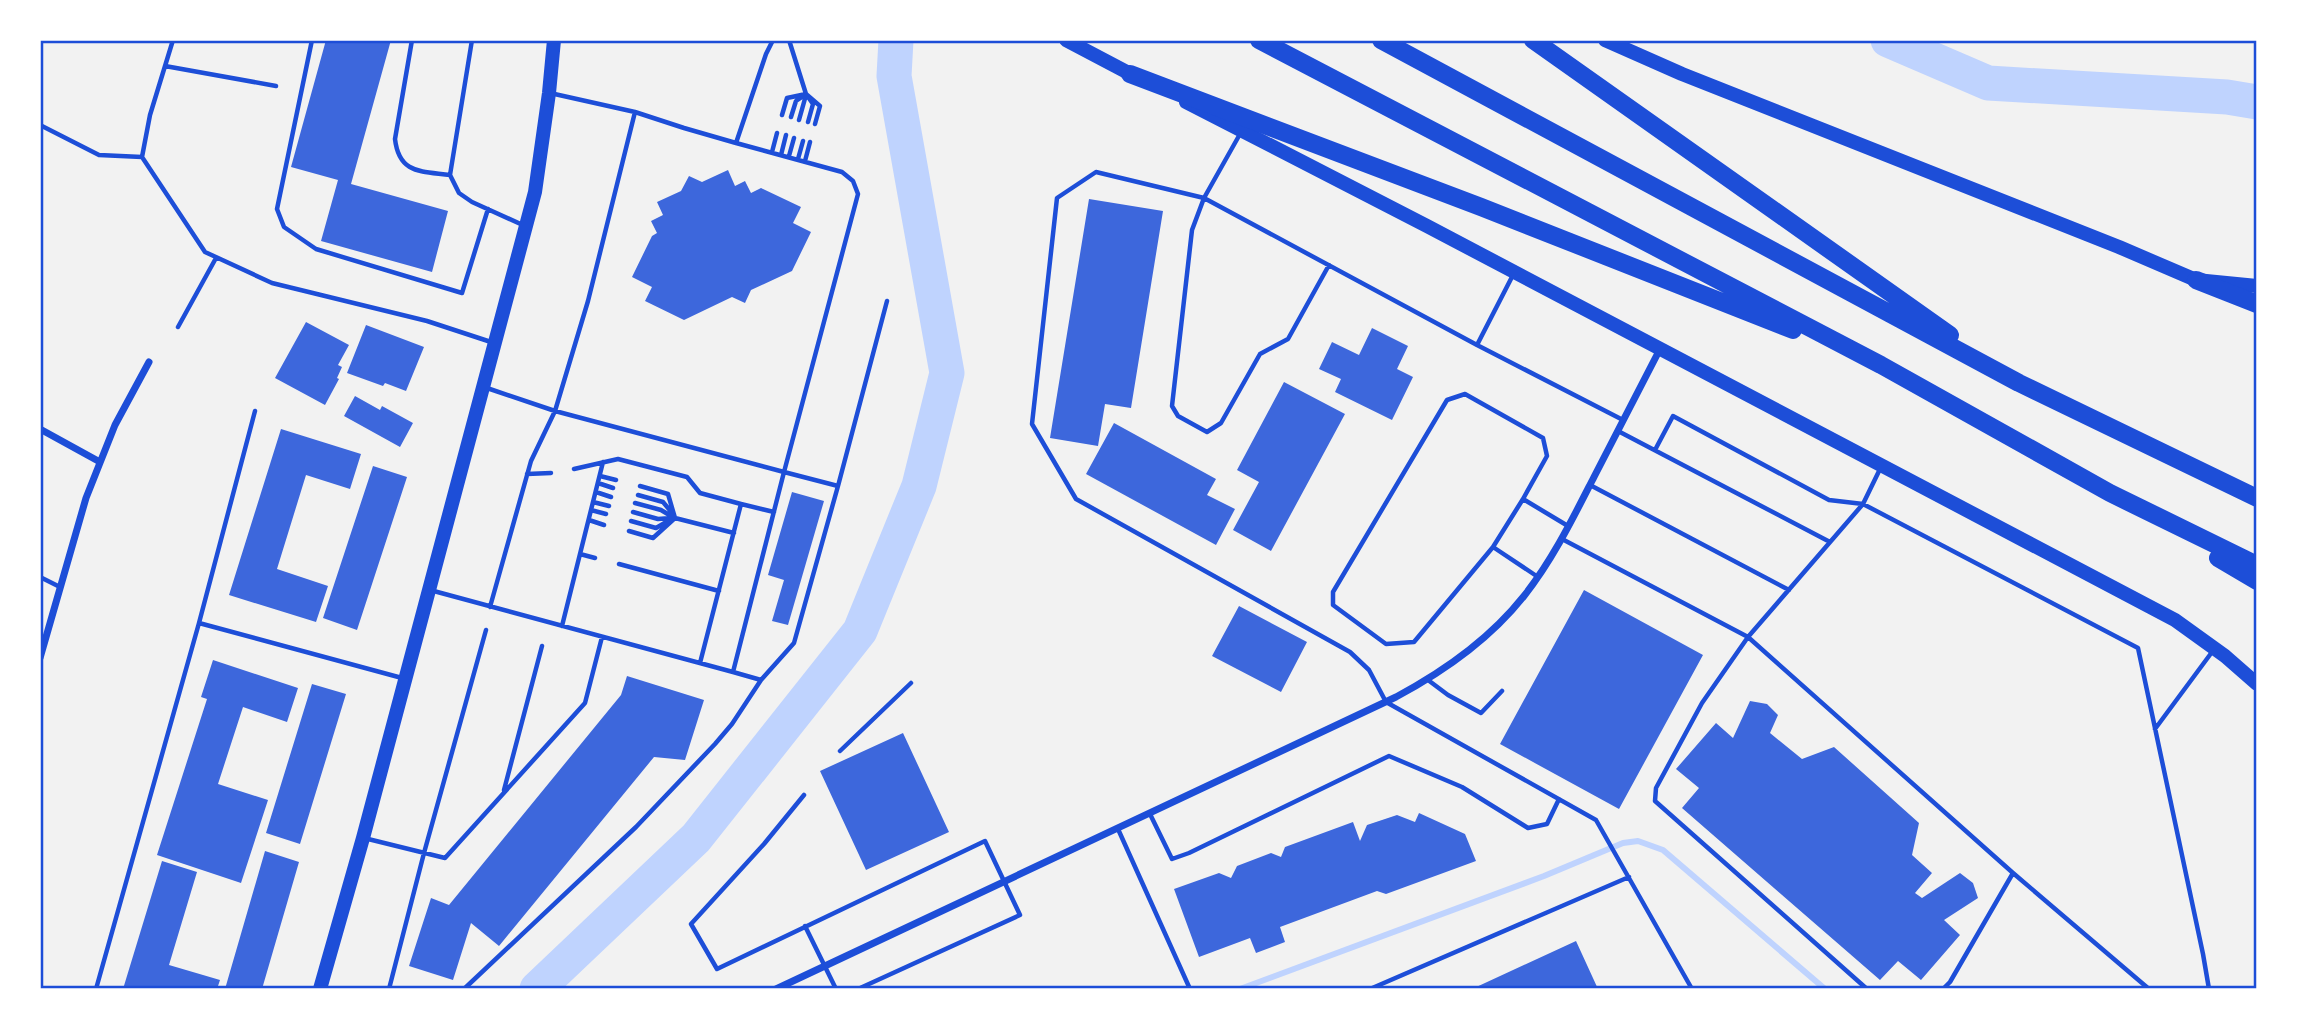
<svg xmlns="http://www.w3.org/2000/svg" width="2297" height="1029" viewBox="0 0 2297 1029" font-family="'Public Sans',sans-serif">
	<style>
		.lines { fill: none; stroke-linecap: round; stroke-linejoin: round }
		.stream { stroke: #bfd3fe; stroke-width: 6 }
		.river { stroke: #bfd3fe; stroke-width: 35 }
		.building { fill: #3d67dc }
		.service { stroke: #1d4ed8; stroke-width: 4.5 }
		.minor { stroke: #1d4ed8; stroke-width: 7 }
		.secondary { stroke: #1d4ed8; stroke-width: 14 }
		.primary { stroke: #1d4ed8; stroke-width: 14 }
		.motorway { stroke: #1d4ed8; stroke-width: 18 }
		.neatline { fill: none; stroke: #1d4ed8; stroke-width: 2.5 }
	</style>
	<rect width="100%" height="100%" fill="#f2f2f2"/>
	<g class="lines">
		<path class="stream" d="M1240 989 1544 876 1623 843 1638 841 1663 850 1825 989"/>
		<path class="river" d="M1888 40 1988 83 2227 97 2257 102
			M537 989 696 838 860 631 919 486 947 373 894 76 896 40"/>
	</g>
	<path class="building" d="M326 40H391L351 184 448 211 432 272 321 241 338 180 291 167Z
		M728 170 735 186 745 181 751 193 761 188 801 207 793 223 811 232 792 271 751 290 745 303 732 297 684 320 645 301 652 287 632 277 652 236 657 233 651 221 663 215 657 202 681 191 689 176 702 182Z
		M1089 199 1163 211 1131 408 1105 404 1098 446 1050 438Z
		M306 322 349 345 338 365 342 367 337 378 339 379 325 405 275 378Z
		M366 325 424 347 406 391 385 383 383 386 347 373Z
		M1372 328 1408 346 1397 369 1413 377 1392 420 1335 392 1341 379 1319 369 1332 342 1359 355Z
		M1284 382 1345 414 1271 551 1233 530 1259 482 1237 470Z
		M355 396 380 410 382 406 413 423 400 447 344 416Z
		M1114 423 1216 479 1207 495 1235 509 1216 545 1086 474Z
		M281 429 361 454 350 489 306 475 277 569 328 586 316 622 229 595Z
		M373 466 407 477 357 630 323 618Z
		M792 492 824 501 788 625 772 621 784 580 768 575Z
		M1584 590 1703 655 1619 809 1500 744Z
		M1239 606 1307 642 1281 692 1212 656Z
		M213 660 298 688 287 722 243 707 218 784 268 800 241 883 157 855 207 699 201 697Z
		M627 676 704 700 685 760 654 757 499 946 471 923 453 980 409 966 431 898 449 905 621 695Z
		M312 684 346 694 300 844 266 833Z
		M1750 701 1767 704 1778 715 1770 733 1802 759 1834 747 1919 823 1912 855 1932 873 1915 893 1922 898 1960 873 1973 883 1978 898 1944 920 1960 935 1921 980 1898 961 1880 980 1682 808 1699 788 1676 769 1716 723 1733 738Z
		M903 733 949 832 866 870 820 771Z
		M1419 813 1465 834 1476 861 1386 894 1377 891 1280 927 1285 942 1256 953 1250 938 1199 957 1174 889 1219 873 1231 878 1237 866 1271 853 1281 857 1285 847 1353 822 1360 841 1367 825 1397 815 1415 822Z
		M265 851 299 862 262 989H225Z
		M162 861 197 872 169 965 220 980 217 989H123Z
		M1576 941 1598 989H1472Z"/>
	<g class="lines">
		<path class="service" d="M312 40 277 209 284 227 316 249 462 293 488 209
			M412 40 395 139C399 174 421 171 450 175
			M472 40 450 175 459 193 472 202 525 226
			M789 40 806 94 813 104 808 122
			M165 66 276 86
			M550 93 635 112 684 128 736 143 766 54 773 40
			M782 115 787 98 806 94 820 106 815 124
			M791 117 796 101 802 97
			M799 120 806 95
			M40 125 99 155 142 157 205 252 272 283 427 321 491 342
			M1240 134 1204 198 1096 172 1057 198 1032 424 1076 499 1350 652 1369 670 1386 702 1596 820 1692 989
			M772 152 777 133
			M781 155 786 135
			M789 156 794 138
			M142 157 150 115 173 40
			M798 159 803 141
			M805 161 810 142
			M1329 265 1288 339 1260 354 1221 423 1207 432 1178 416 1172 406 1192 230 1204 198 1477 345 1514 273
			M178 327 216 258
			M1477 345 1623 420
			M484 387 555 411 588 301 635 112
			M1618 431 1830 542
			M1655 450 1673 416 1829 500 1863 504 2138 648 2203 954 2209 989
			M574 469 618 459 687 477 700 493 741 504
			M527 474 551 473
			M600 476 616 480
			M598 483 613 488
			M1590 485 1789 590
			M640 486 668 494 675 518 734 533
			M596 492 611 497
			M638 495 663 502 673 514
			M593 502 609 506
			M635 503 661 510 671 516
			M591 510 606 514
			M633 512 658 519 671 518
			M589 520 604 525
			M631 521 656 528 668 521
			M629 531 653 538 675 518
			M1562 539 1748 637 2013 873 2149 989
			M1493 547 1523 499
			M580 554 595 558
			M619 564 719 591
			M40 577 60 587
			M1538 577 1493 547 1414 642 1386 644 1333 605V592L1447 400 1465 394 1543 438 1547 456 1523 499 1568 526
			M430 590 733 672 784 472 838 486 887 301
			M490 607 531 461 555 411 784 472 858 194 853 181 842 172 736 143
			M199 623 255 411
			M562 626 603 462
			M700 663 741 504 774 512
			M761 680 794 643 838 486
			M1428 680 1448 695 1481 713 1502 691
			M2155 729 2212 652
			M840 751 911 683
			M504 790 542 646
			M804 795 764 844 691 924 717 969 985 841 1020 915 858 989
			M1150 814 1172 859 1189 853 1389 756 1462 787 1528 828 1547 824 1559 799
			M1118 829 1190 989
			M364 838 445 858 585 703 602 637
			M805 926 836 989
			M96 989 199 623 402 678
			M389 989 424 853 486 630
			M464 989 636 827 715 744 732 724 761 680 733 672
			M1370 989 1629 877
			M1867 989 1655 801 1656 788 1702 703 1748 637 1863 504 1880 469
			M1943 989 1950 982 2013 873"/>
		<path class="minor" d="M40 429 100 462
			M40 658 86 498 115 425 149 362
			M776 989 1396 697C1443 672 1490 639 1524 596 1553 559 1573 518 1594 477 1616 435 1638 392 1660 349"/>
		<path class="secondary" d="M1066 40 1140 79
			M1605 40 1682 74 2119 247 2196 280 2257 286
			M1186 102 1427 226 2175 620 2225 656 2257 684"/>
		<path class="primary" d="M320 989 363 838 535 192 549 93 554 40"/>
		<path class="motorway" d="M1259 40 1881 365 2110 493 2257 565
			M1381 40 2019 383 2257 498
			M1533 40 1950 335
			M1130 74 1481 207 1793 330
			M2196 280 2257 304
			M2218 558 2257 581"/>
	</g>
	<rect width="2297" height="1029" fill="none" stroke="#ffffff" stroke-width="84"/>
	<rect x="42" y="42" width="2213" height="945" class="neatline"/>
</svg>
